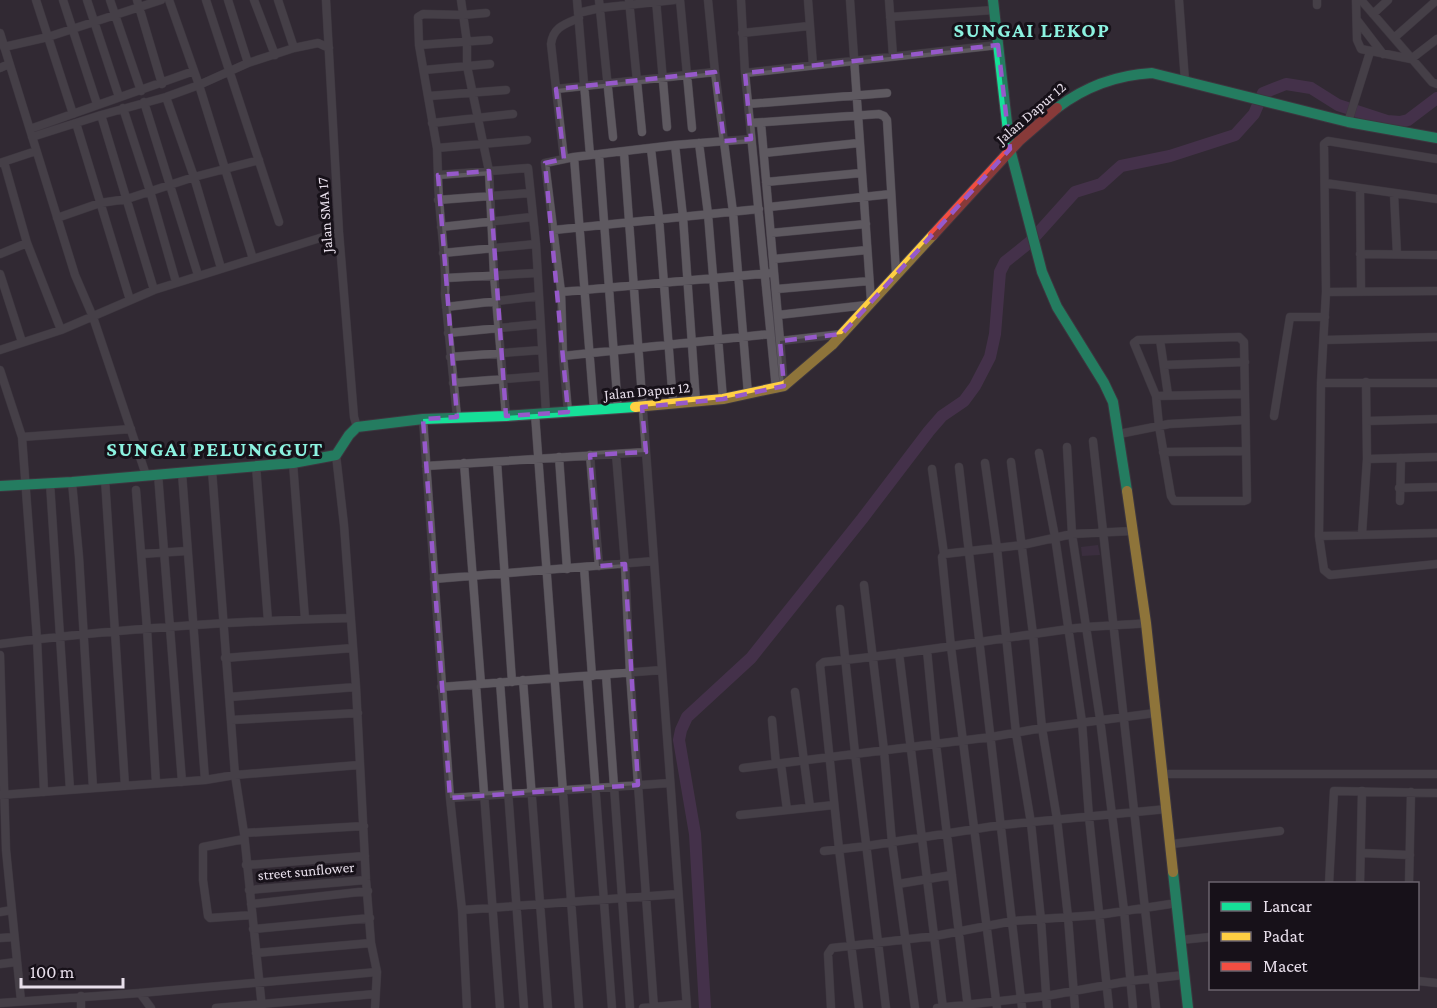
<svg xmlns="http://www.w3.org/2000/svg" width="1437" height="1008" viewBox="0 0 1437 1008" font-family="'Crimson Pro',serif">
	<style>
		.green { fill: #47334e }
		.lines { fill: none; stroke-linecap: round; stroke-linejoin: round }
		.river { stroke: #5c3b66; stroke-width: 12 }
		.street-casing { stroke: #4a444d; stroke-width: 9 }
		.fast-casing { stroke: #4a444d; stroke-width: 12 }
		.slow-casing { stroke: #4a444d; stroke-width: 12 }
		.jam-casing { stroke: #4a444d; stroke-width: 12 }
		.street { stroke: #5e5960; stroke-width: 8 }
		.fast { stroke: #16e098; stroke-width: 10 }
		.slow { stroke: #ffcf43; stroke-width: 10 }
		.jam { stroke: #f24e42; stroke-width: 10 }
		.marked { fill: none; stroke: #9659ca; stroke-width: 4.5; stroke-dasharray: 12 8; stroke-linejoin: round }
		.labels { text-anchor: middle; stroke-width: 6; stroke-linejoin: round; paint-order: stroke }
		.street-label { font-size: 15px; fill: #e8dfeb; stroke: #171119 }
		.district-label { font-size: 21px; font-weight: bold; letter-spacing: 1.5px; fill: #8cf2e0; stroke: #171119 }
	</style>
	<rect width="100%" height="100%" fill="#312933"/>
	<path class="green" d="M1098 545 1100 555 1082 556 1081 547Z"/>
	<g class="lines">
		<path class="river" d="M705 1008 695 834 679 740 681 730 687 717 751 658 862 519 929 431 942 416 964 401 975 386 990 357 995 334 1000 272 1005 262 1030 242 1075 192 1101 184 1121 166 1170 156 1235 135 1254 114 1263 93 1286 84 1311 88 1338 105 1387 121 1400 122 1408 120 1437 98"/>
		<g class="street-casing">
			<path id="street" d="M36 0 73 114
				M63 0 97 104
				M87 0 119 97
				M110 0 141 91
				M137 0 162 84
				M206 0 279 222
				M228 0 248 63
				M254 0 275 55
				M326 0 339 232 354 417 357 427
				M461 0 467 42V66L489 171 494 275 506 416
				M577 0 590 155
				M599 0 613 137
				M629 0 642 132
				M656 0 667 127
				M680 0 692 128
				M708 0 715 72 733 212 748 394
				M741 0 745 73 776 389
				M808 0 813 65
				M850 0 871 301
				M889 0 893 56
				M1179 0 1185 81
				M1317 0V5
				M1356 0 1357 40 1361 49 1411 59 1437 39
				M1361 0 1432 82 1437 84
				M578 13 600 8 674 0
				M1373 14 1388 0
				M890 17 994 10
				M1357 20 1383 54
				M0 33 75 275 93 317 146 475
				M742 33 809 26
				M1394 38 1437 0
				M419 45 489 40
				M4 47 48 37 161 0
				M294 48 318 43 329 48
				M0 68 9 64
				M424 70 490 64
				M745 73 998 45
				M556 89 715 72
				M429 96 506 90
				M166 97 194 177 221 268
				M144 102 198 275
				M748 104 887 93
				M123 108 150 191 176 282
				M101 115 154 290
				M1348 122 1370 52
				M76 123 130 300
				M432 123 513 114
				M750 123 879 114 884 116 887 120 896 273
				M761 123 784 386
				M30 129 194 71
				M32 137 101 115 166 97 199 85 248 63 294 48 278 0
				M699 143 708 214 723 399
				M675 145 683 217 696 402
				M437 148 527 140
				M651 149 659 218 673 403
				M624 153 687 1008
				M764 153 859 143
				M599 154 618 409
				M574 157 594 410
				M564 159 551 44C553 27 565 24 579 18
				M1437 159 1328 141 1324 144 1326 292 1321 383 1319 536 1324 570 1330 575 1437 564
				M4 162 27 243 61 330
				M0 163 36 151
				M438 175 437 148 419 45 418 17 423 14 463 15 486 13
				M766 182 861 173
				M1325 183 1437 199
				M1360 189 1361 291
				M1394 194 1397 254
				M438 200 530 193
				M769 207 891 194
				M57 218 100 203 127 199 194 177 259 160
				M441 227 532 217
				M554 230 759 209
				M771 233 866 224
				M443 253 536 244
				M0 254 27 243
				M1360 254 1437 255
				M253 259 339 232
				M774 259 867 250
				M0 274 22 342
				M446 278 537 273
				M777 289 869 281
				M561 292 771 273
				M1326 292 1437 291
				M446 307 539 296
				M778 315 867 305
				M448 333 540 324
				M1239 337 1244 342 1247 500 1244 501H1174L1171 496 1159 426 1156 396 1134 343 1138 340Z
				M1160 340 1168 395
				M1324 340 1437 337
				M780 341 842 334
				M0 350 61 330 154 290 253 259 199 85 169 0
				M563 356 770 334
				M450 357 542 350
				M1164 365 1245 362
				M0 370 22 437 37 639 44 792
				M453 383 543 376
				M1321 383H1437
				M1156 396 1245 394
				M568 412 563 356 561 292 545 163 574 157 675 145 751 139
				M535 414 579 1008
				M1274 416 1290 317H1325
				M457 417 445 294C447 255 438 215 438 175L528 168 536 244 546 413
				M423 419 450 798 462 910 467 1008
				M1367 421 1437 419
				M1119 434 1169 424 1245 420
				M22 437 131 429
				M1093 441 1156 1008
				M1067 447 1072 534 1100 719 1124 910 1133 1008
				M1163 452 1245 451
				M1039 453 1055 537 1082 722 1089 817 1109 1008
				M616 454 625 564 630 673 654 1008
				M336 455 344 525 356 687 366 880 371 943 377 972 375 1008
				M590 455 599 566
				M559 457 567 569
				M1367 459 1437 457
				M497 462 512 682
				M293 463 305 619
				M464 463 481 684
				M985 463 997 548 1016 733 1031 823 1041 920 1047 1008
				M256 466 268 621
				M426 466 646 452
				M959 467 1022 1008
				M932 469 944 554 942 557 951 647 997 1008
				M212 470 235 775 244 833 262 1008
				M182 473 205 780
				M158 474 182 782
				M105 479 125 786
				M72 482 79 557 93 788
				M50 483 70 790
				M1399 488 1437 487
				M136 490 147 629 156 783
				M1400 501 1401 458
				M1362 534 1367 459 1366 382
				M1319 536 1437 533
				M141 554 187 551
				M944 554 1022 545 1072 534 1132 531
				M584 567 592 676
				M434 579 654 561
				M864 585 884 750 892 843 915 1008
				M840 609 855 753 886 1008
				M0 644C115 629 235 621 351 618
				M927 650 936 744 968 1008
				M899 653 943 1008
				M0 655 6 850 21 1001
				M225 658 353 648
				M606 675 630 1008
				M587 676 612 1008
				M523 680 548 1008
				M500 682 524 1008
				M476 685 500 1008
				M441 687 662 670
				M795 692 810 807
				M229 697 356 687
				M231 720 358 713
				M772 720 776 764
				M781 764 787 810
				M743 768 991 737 1042 728 1033 634 1011 462
				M1163 774H1437
				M0 795 205 780 235 775 359 765
				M450 798 670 783
				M740 815 834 805
				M244 833 364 826
				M244 839 203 847V880L208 916 210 918 252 915
				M1172 844 1280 831
				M824 851 867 846 1001 825 1167 809
				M1361 853 1410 855
				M246 865 365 856
				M898 884 952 875
				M1329 884 1334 791 1437 793
				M1360 884 1362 791
				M1409 884 1411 792
				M249 890 366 880
				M251 904 368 891
				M462 910 678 894
				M0 912 12 910
				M253 929 370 918
				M0 938 14 937
				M1181 940 1210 937
				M256 953 371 943
				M0 964 16 962
				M1418 981 1437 983
				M140 993 151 1008
				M0 1003 140 993 377 972
				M81 1008V996
				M216 1008 375 994
				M643 1008 686 1004
				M831 1008 828 954 832 948 935 936 1013 921 1098 915 1177 903
				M859 1008 839 849 820 665 824 662C906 655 987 640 1069 629 1094 625 1120 626 1146 623
				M937 1008 1046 996 1129 981 1184 975
				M1075 1008 1068 917 1057 819 1042 728 1155 713"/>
		</g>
		<g class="fast-casing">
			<path id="fast" d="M993 0 1010 149 1042 272 1057 307 1104 383 1113 402 1127 491
				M1057 108C1086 86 1116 75 1152 73L1348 122 1437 138
				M0 486 72 482 293 463 336 455 349 435 357 427 423 419 506 416 635 407
				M1173 872 1188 1008"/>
		</g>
		<g class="slow-casing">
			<path id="slow" d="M635 407 723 399 784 386 832 345 933 235
				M1127 491 1146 623 1173 872"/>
		</g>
		<g class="jam-casing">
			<path id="jam" d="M933 235 1019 141 1057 108"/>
		</g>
		<use href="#street" class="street"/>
		<use href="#fast" class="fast"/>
		<use href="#slow" class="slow"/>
		<use href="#jam" class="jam"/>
	</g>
	<path d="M0 0H1437V1008H0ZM998 45 1010 149 842 334 780 341 784 386 723 399 642 407 646 452 590 455 599 566 625 564 638 785 450 798 423 419 457 417 438 175 489 171 506 416 568 412 545 163 564 159 556 89 715 72 724 141 751 139 745 73Z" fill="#312933" fill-opacity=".55" fill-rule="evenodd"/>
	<path class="marked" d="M998 45 1010 149 842 334 780 341 784 386 723 399 642 407 646 452 590 455 599 566 625 564 638 785 450 798 423 419 457 417 438 175 489 171 506 416 568 412 545 163 564 159 556 89 715 72 724 141 751 139 745 73Z"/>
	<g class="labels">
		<g class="street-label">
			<text transform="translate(1031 113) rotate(-41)" y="5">Jalan Dapur 12</text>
			<text transform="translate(325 215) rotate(-94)" y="5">Jalan SMA 17</text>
			<text transform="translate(647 391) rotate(-5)" y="5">Jalan Dapur 12</text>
			<text transform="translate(306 871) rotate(-5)" y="5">street sunflower</text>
		</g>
		<g class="district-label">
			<text x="1032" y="37">SUNGAI LEKOP</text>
			<text x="215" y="456">SUNGAI PELUNGGUT</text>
		</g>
	</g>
	<rect x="1209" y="882" width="210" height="108" fill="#171119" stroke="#6b636d" stroke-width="1.5"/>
	<rect x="1221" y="902" width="30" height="9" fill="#16e098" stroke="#6b636d" stroke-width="1.5"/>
	<text x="1263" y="912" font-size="18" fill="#e8dfeb">Lancar</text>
	<rect x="1221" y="932" width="30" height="9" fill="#ffcf43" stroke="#6b636d" stroke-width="1.5"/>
	<text x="1263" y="942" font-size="18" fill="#e8dfeb">Padat</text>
	<rect x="1221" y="962" width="30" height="9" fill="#f24e42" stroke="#6b636d" stroke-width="1.5"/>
	<text x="1263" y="972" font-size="18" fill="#e8dfeb">Macet</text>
	<path d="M21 978v9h102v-9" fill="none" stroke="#e8dfeb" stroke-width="3"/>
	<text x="30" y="978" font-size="18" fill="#e8dfeb" stroke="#171119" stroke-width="4.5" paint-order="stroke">100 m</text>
</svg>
